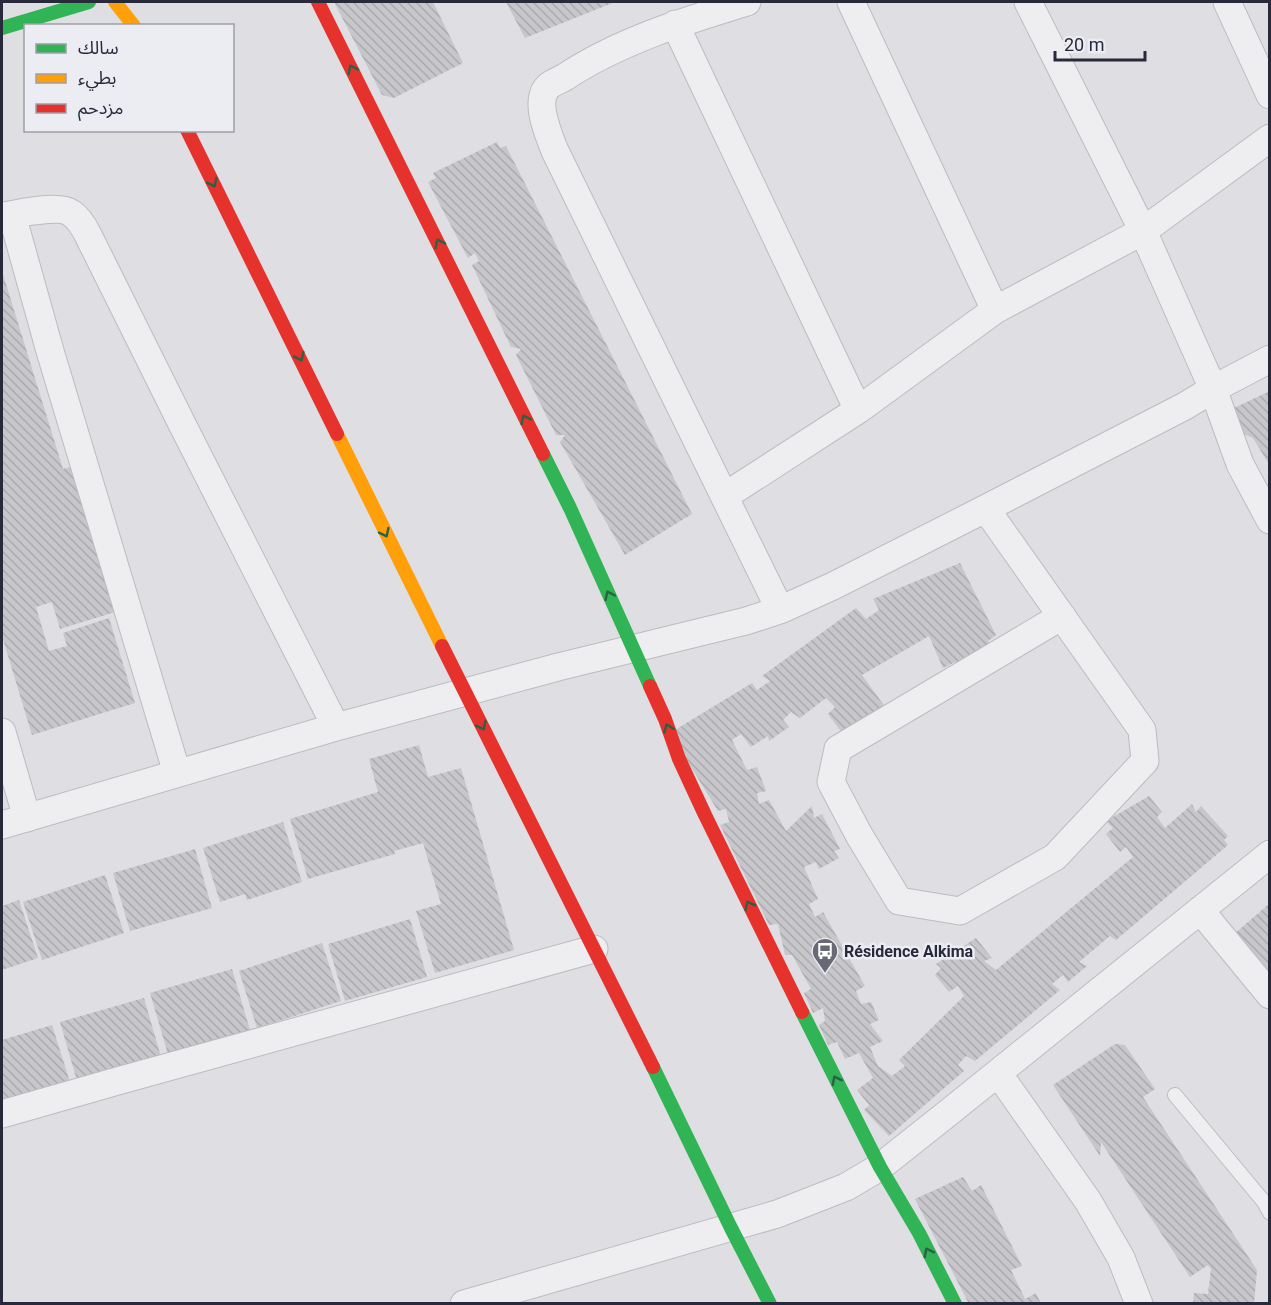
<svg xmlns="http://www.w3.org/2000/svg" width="1271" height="1305" viewBox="0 0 1271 1305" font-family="Roboto,'Noto Sans Arabic',sans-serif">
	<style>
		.building { fill: url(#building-back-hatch) }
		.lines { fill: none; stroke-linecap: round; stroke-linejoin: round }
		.lane-casing { stroke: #bcbcc0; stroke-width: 16 }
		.street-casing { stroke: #bcbcc0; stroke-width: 29 }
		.lane { stroke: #eeeef0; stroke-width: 14 }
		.street { stroke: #eeeef0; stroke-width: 27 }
		.fast { stroke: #30b455; stroke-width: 14 }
		.slow { stroke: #ff9f0a; stroke-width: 14 }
		.jam { stroke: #e5322d; stroke-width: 14 }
		.oneway { stroke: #2b6145 }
		.labels { text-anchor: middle; stroke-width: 5; stroke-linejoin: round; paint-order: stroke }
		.poi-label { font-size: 16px; font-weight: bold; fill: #28293a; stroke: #ecedf3; text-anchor: start }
	</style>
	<defs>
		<pattern id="building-back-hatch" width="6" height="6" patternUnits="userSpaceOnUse" patternTransform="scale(1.5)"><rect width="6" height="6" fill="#c6c6cb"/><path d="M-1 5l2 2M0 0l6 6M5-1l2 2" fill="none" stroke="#aaaaaf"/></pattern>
	</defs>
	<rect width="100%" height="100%" fill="#dfdfe3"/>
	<path class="building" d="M334 2H433L463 63 394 98 382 95Z
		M506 2H615L525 38Z
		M497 142 500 148 506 146 692 514 625 555 560 442 565 435H556L516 355 521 349 511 347 472 265 479 261 475 253 468 258 428 182 436 178 433 173Z
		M2 271 63 469 70 467 115 612 60 629 52 602 36 607 49 651 67 646 63 633 109 618 135 703 32 735 2 636Z
		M1270 391V466L1253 438 1244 434 1234 408Z
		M960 563 996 635 988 641 992 647 956 669 955 662 943 668 929 636 862 675 888 711 845 737 828 714 835 707 826 698 800 718 791 712 783 720 789 727 769 741 768 736 751 747 741 734 732 740 747 770 757 767 766 791 757 793 759 804 769 800 786 831 812 806 814 818 822 814 840 849 834 851 839 858 819 869 816 862 804 867 818 899 809 904 815 917 823 912 865 986 856 991 861 1004 871 1002 879 1020 870 1024 883 1041 870 1047 878 1066 892 1076 905 1066 899 1060 964 996 958 986 949 992 935 975 941 968 936 964 976 938 992 958 984 961 996 970 1133 857 1126 847 1120 852 1106 834 1113 828 1106 821 1149 796 1162 812 1157 817 1165 828 1192 804 1196 812 1201 806 1228 836 1224 840 1228 845 1116 940 1110 936 1079 962 1087 966 1068 982 1063 975 1052 984 1060 990 975 1061 966 1056 958 1065 964 1071 889 1136 864 1110 869 1105 857 1090 873 1078 859 1053 845 1059 837 1042 828 1045 819 1025 825 1021 823 1008 813 1013 804 993 811 989 792 955H785L778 924 769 925 720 825 729 822 726 809 718 811 670 733 752 683 757 690 770 681 762 676 856 608 866 619 879 610 873 599Z
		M419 745 428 777 461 768 514 950 435 973 416 911 441 904 423 843 394 851 395 854 308 879 290 819 378 792 369 759Z
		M283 822 302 882 247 900 245 894 220 902 203 848Z
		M195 849 212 908 130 931 113 873Z
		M105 875 124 933 42 960 23 902Z
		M19 900 38 958 2 970V906Z
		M1270 903V981L1233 935Z
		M410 919 427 977 345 1001 328 944Z
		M322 943 341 1001 257 1028 239 971Z
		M232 969 250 1030 168 1054 150 993Z
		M144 998 161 1057 77 1081 60 1022Z
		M52 1025 70 1082 2 1104V1040Z
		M1115 1044 1125 1045 1155 1089 1143 1097 1257 1270 1254 1304H1193L1194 1293 1208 1294 1211 1269 1208 1265 1190 1277 1101 1142 1100 1156 1053 1085Z
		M963 1177 972 1191 981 1185 1022 1266 1011 1270 1025 1299 1036 1293 1041 1304H969L915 1199Z"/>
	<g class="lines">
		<g class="lane-casing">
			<path id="lane" d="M1175 1095 1264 1202 1270 1213"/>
		</g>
		<g class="street-casing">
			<path id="street" d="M747 2C685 21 619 41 565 77 560 80 549 84 546 89 535 104 549 136 555 151L780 610
				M851 2 995 310
				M1028 2 1143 231 1213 389 1240 464 1270 520
				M1227 2 1270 95
				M675 24 858 410
				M12 215 50 351 177 773
				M2 216C18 214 58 204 71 213 79 218 84 227 88 235L182 424 336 727
				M725 496 858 410 995 310 1143 231 1270 138
				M986 509 1142 730 1145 761 1055 857 960 911 899 901 859 835 831 782 838 749 1062 616
				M2 732 27 818
				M2 825 336 727 558 667 746 621 780 610 833 586 975 514 1185 406 1213 389 1270 359
				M1200 910 1270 995
				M998 1073 1088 1201 1121 1258 1139 1304
				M2 1114 114 1082 594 949
				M464 1304 777 1214 846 1187 880 1167 948 1113 1270 854"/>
		</g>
		<use href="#lane" class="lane"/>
		<use href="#street" class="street"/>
		<path class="fast" d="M2 28 89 2
			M543 454 570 508 650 686
			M802 1012 880 1167 919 1233 955 1304
			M653 1067 731 1228 770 1304"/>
		<path class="slow" d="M115 2 134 26
			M337 434 442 646"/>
		<path class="jam" d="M318 2 543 454
			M187 130 337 434
			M442 646 653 1067
			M650 686 665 719 679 759 705 815 802 1012"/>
	</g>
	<defs><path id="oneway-chevron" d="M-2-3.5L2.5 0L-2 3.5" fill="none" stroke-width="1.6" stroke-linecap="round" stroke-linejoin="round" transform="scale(1.5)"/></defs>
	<g class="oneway">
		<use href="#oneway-chevron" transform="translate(352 69) rotate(-116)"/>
		<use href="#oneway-chevron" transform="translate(213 183) rotate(64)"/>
		<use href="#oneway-chevron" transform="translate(439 243) rotate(-116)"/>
		<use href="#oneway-chevron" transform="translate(300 357) rotate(64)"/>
		<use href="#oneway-chevron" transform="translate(525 419) rotate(-116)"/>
		<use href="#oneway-chevron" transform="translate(385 533) rotate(64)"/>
		<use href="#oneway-chevron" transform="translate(609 595) rotate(-115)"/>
		<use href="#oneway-chevron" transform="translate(482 726) rotate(64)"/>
		<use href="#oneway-chevron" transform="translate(668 728) rotate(-111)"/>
		<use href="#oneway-chevron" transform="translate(749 905) rotate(-116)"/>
		<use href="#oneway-chevron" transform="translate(836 1080) rotate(-117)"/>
		<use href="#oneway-chevron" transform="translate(928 1252) rotate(-117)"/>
	</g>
	<defs>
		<g id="bus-pin" transform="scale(1.35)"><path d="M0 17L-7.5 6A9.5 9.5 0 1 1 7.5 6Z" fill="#686975" stroke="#ecedf3"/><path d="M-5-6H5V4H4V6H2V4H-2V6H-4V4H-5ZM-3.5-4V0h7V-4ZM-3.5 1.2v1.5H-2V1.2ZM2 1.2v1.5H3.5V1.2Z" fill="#fff"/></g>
	</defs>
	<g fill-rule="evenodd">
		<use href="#bus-pin" x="825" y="951"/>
	</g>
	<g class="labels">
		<g class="poi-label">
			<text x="844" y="957">Résidence Alkima</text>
		</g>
	</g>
	<rect width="1271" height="1305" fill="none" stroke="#28293a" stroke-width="6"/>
	<rect x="24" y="24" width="210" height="108" fill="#ecedf3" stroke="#9e9fa9" stroke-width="1.5"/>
	<rect x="36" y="44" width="30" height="9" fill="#30b455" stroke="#9e9fa9" stroke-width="1.5"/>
	<text x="78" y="54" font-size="18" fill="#28293a">سالك</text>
	<rect x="36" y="74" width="30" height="9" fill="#ff9f0a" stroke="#9e9fa9" stroke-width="1.5"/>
	<text x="78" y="84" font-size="18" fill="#28293a">بطيء</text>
	<rect x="36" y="104" width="30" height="9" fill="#e5322d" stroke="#9e9fa9" stroke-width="1.5"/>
	<text x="78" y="114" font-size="18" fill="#28293a">مزدحم</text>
	<path d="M1055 51v9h90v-9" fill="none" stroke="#28293a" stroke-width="3"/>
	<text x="1064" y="51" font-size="18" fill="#28293a" stroke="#ecedf3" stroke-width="4.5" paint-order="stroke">20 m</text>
</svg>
